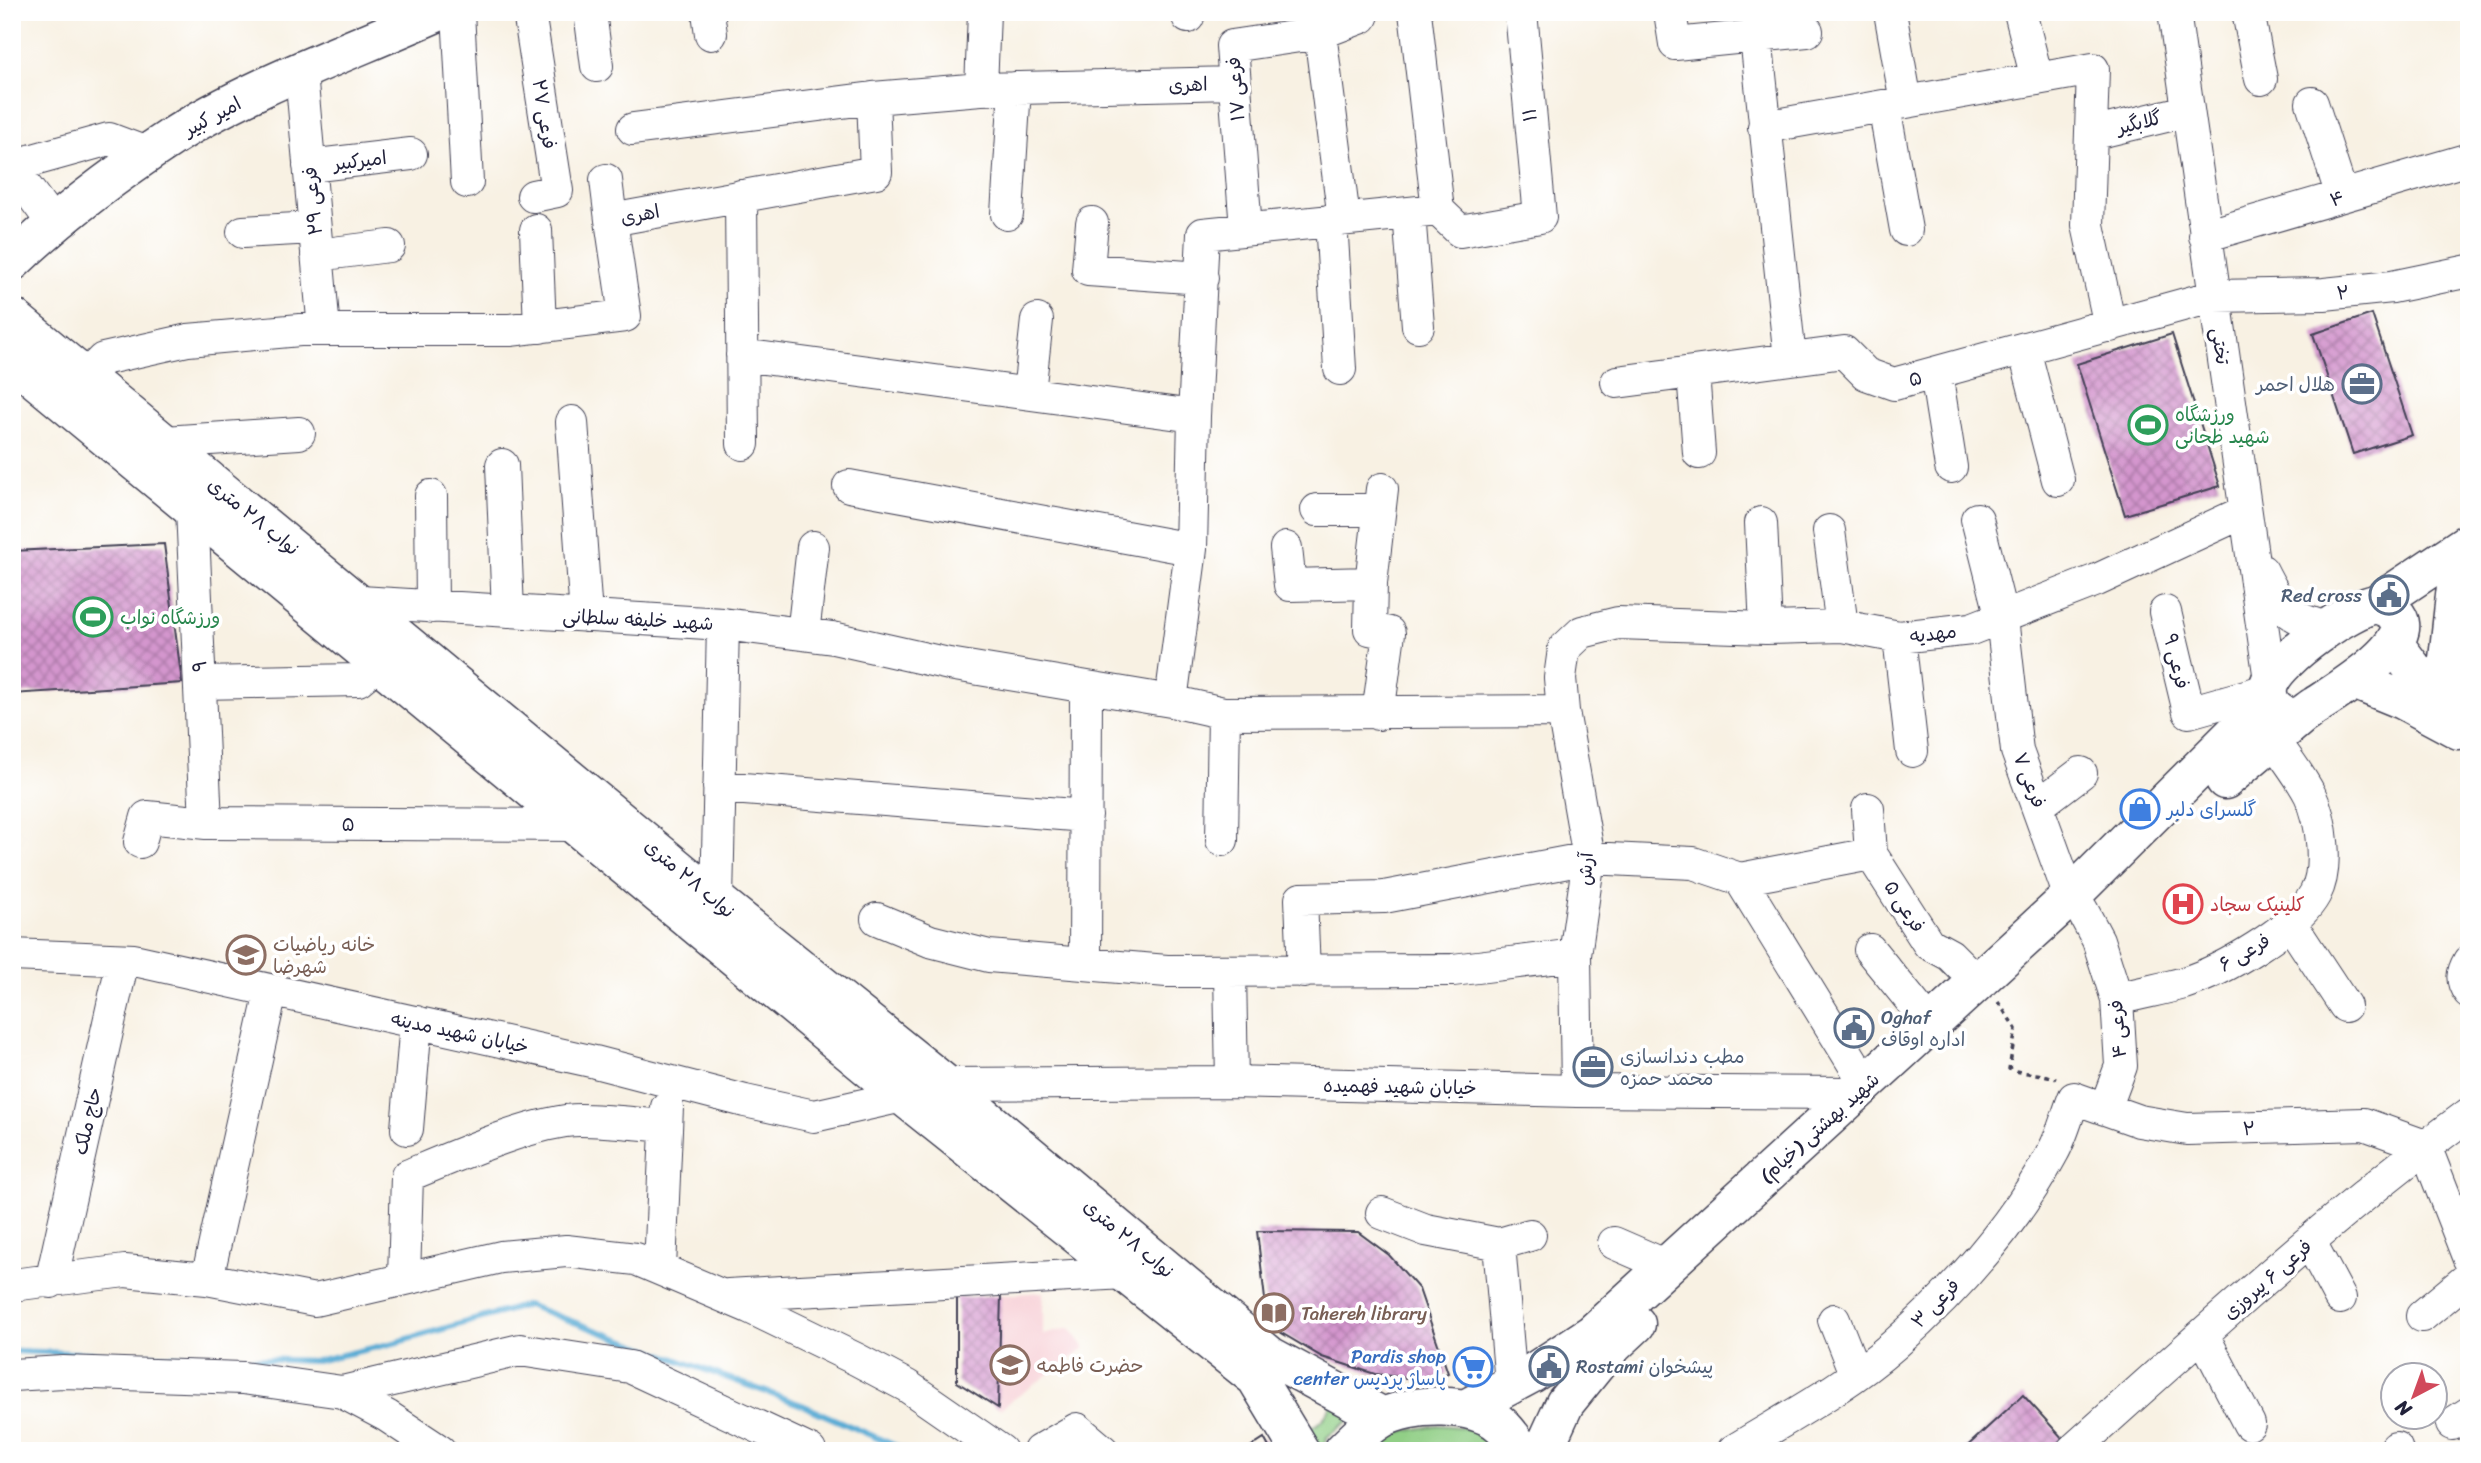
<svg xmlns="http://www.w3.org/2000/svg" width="2481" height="1463" viewBox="0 0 2481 1463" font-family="Sriracha,'Playpen Sans Arabic',sans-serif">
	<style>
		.built { fill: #f7cfd5 }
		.green { fill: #91cf86; stroke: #5a7860; stroke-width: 2 }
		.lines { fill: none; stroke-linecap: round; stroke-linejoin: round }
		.stream { stroke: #59abd4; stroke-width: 6 }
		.building { fill: url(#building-cross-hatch) }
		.minor-casing { stroke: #424154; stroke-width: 34 }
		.major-casing { stroke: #424154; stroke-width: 41 }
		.path { stroke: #424154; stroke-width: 3.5; stroke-dasharray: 5 5; stroke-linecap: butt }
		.minor { stroke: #fff; stroke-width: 32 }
		.major { stroke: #fff; stroke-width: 38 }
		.labels { text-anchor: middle; stroke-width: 7; stroke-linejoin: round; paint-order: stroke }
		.street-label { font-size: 19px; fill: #22223b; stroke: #fff }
		.service-label { font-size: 19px; fill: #4e5e75; stroke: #fff; text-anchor: start }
		.leisure-label { font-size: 19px; fill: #27864d; stroke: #fff; text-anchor: start }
		.shop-label { font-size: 19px; fill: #366cbe; stroke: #fff; text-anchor: start }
		.health-label { font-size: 19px; fill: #be3a42; stroke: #fff; text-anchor: start }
		.education-label { font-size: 19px; fill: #785e54; stroke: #fff; text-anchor: start }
	</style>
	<defs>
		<pattern id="building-cross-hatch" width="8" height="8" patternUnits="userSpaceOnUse" patternTransform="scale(1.75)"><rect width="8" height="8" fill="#d496ce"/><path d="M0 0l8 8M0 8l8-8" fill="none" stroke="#ac7aa8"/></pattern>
	</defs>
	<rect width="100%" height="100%" fill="#fff"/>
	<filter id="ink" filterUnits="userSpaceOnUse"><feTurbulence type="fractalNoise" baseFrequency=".0143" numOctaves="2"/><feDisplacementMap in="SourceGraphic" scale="14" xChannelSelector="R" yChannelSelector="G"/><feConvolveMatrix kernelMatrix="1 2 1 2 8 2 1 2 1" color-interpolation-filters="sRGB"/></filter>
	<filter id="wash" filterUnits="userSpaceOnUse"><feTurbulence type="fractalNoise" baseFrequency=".00686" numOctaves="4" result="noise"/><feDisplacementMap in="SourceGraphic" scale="28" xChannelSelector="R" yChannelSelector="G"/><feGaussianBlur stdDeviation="1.57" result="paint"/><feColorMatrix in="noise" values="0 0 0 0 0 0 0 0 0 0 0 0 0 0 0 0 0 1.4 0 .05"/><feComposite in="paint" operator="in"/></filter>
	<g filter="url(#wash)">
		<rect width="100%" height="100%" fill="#f8f1e3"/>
		<path class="built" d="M1043 1292V1335L1070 1328 1085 1348 1000 1409 957 1382V1298Z"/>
		<path class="green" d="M1333 1400 1356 1415 1327 1437 1321 1451H1313L1298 1432C1317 1428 1328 1418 1333 1400Z
			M1437 1425C1463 1426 1483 1429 1499 1451H1367L1391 1434Z"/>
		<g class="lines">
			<path class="stream" d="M12 1351 316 1361 394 1343 527 1305 802 1405 907 1451"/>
		</g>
		<g id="blocks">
			<path class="building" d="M2372 314 2412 435 2353 454 2313 334Z
				M2172 334 2220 486 2125 515 2077 364Z
				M164 544 182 683 12 694V551Z
				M1257 1231 1358 1232 1389 1255 1419 1289 1448 1373 1430 1381 1375 1374 1322 1357 1268 1325Z
				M1001 1295 998 1408 957 1382V1298Z
				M2023 1395 2064 1440 2052 1451H1962Z
				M1264 1438 1271 1451H1244Z"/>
		</g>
	</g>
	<g filter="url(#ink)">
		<use href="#blocks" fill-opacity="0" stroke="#424154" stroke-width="2"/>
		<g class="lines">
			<g class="minor-casing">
				<path id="minor" d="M458 12 467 182
					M529 12 557 191 533 196
					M590 12 597 66
					M708 12 711 34
					M1187 12 1188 17
					M1415 12 1438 210 1460 231 1540 217 1521 12
					M1670 12 1675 44 1807 31
					M1890 12 1906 102
					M2020 12 2037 79
					M2174 12 2270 680
					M2248 12 2261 79
					M1320 33 1344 219
					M1756 37 1790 359
					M301 73 324 330
					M981 89 984 12
					M2312 103 2342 196
					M1884 106 1906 230
					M1764 127 2093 69 2088 225 2110 326
					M633 129 873 98
					M2091 134 2187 111
					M12 166 109 139 149 154
					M309 166 411 154
					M12 168 55 226
					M606 180 611 220
					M741 196 743 444
					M1409 213 1418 326
					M1007 214 1015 88
					M1331 220 1340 369
					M1092 223 1088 270 1202 278
					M1246 229 1232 46 1320 33 1362 17 1364 12
					M536 230 540 327
					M243 232 314 228
					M2205 236 2469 159
					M317 255 389 246
					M2024 349 2058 480
					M742 355 1194 416
					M1693 372 1699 453
					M1936 373 1951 467
					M85 377 103 359 188 340 300 330H510L625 316 611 220 876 172 873 98 981 89 1234 83
					M1617 382 1844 352 1866 374 1894 384 2215 296 2324 294 2392 287 2469 271
					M1029 393 1037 320
					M572 422 586 616
					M165 442 299 433
					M502 465 508 611
					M849 486 1191 549
					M431 496 432 607
					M192 509 206 823
					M1317 510H1379
					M1977 519 2002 618 2017 751 2070 897
					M1761 523 1766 628
					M1829 531 1842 626
					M1286 548 1290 585 1371 583
					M2262 571C2280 607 2287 618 2328 628
					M360 602 723 624 833 638 949 664 1171 701 1224 713 1563 711
					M2165 612 2189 712 2267 690
					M803 634 813 547
					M1899 637 1912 751
					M200 683 358 680 379 663
					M1171 701 1191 549 1194 416 1203 234 1438 210
					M1378 714 1389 633 1370 629 1371 583 1382 489
					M719 787 1086 816
					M2039 805 2081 773
					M1868 809 1871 854 1928 943 1950 955 1977 982
					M1222 840 1224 713
					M140 842 147 817 206 823 575 825
					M1740 879 1866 1084
					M717 901 723 624
					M2082 910 2098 940 2117 999 2121 1066 2105 1109
					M877 919 930 941 989 956 1167 971 1453 970 1575 955
					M2289 921 2345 1006
					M1870 950 1931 1025
					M12 955 134 960 595 1062 745 1101 814 1116 903 1096
					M2469 961C2462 973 2461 981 2469 992
					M1085 964 1086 689
					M1230 971 1232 1082
					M1304 972 1301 899 1384 897 1589 858 1693 863 1740 879 1871 854
					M2117 999C2139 993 2163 989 2184 983 2222 971 2296 929 2315 894 2329 868 2322 820 2310 795 2300 775 2284 756 2272 737
					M945 1084 1232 1082 1577 1091 1855 1093
					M1577 1091 1575 955 1589 858 1563 711 1560 678 1564 649 1582 632 1618 623 1766 628 1842 626 1899 637 1971 629 2097 580 2244 512
					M407 1129 416 1022
					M1382 1213 1426 1230 1499 1244 1530 1235
					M2310 1242 2340 1298
					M1614 1243 1667 1266
					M1499 1244 1511 1384
					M660 1268 667 1107
					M404 1278 407 1176C450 1158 536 1120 580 1120 609 1120 638 1124 666 1126
					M207 1279 271 992
					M51 1282 123 960
					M12 1285 125 1271 207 1279 315 1300 501 1257 566 1251 636 1259 749 1307 856 1359 907 1386 1001 1451
					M728 1295 1125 1273
					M2422 1316 2469 1277
					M1834 1320 1855 1373
					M2203 1335 2249 1424
					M12 1375 63 1372 243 1378 342 1392 520 1350 630 1367 810 1451
					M342 1392 387 1416 440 1451
					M2452 1424 2469 1413
					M2396 1448 2397 1451
					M1039 1451 1077 1429 1103 1451
					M1733 1451C1787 1418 1846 1387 1894 1345 1955 1291 2014 1225 2053 1152 2062 1136 2067 1116 2074 1098L2139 1121 2187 1129 2364 1124 2425 1146 2469 1259
					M2072 1451C2201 1336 2329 1217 2469 1114"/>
			</g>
			<g class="major-casing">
				<path id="major" d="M12 262C60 216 117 173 172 137 249 87 354 50 438 12
					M12 317 717 901 945 1084 1270 1356 1383 1417
					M12 360 903 1096 1256 1378 1300 1451
					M2376 604C2448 626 2339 690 2315 706 2311 708 2306 713 2302 715 2281 723 2261 702 2270 682 2280 658 2350 608 2376 604Z
					M2376 604 2469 542
					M2354 680 2403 700 2459 730 2395 645
					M2458 725 2447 668 2460 550
					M2225 780 2302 715
					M1467 1408 1531 1374 1592 1334 2070 897 2268 700
					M1343 1451C1355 1439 1366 1428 1381 1419 1409 1402 1476 1401 1501 1425 1509 1432 1515 1442 1522 1451
					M1543 1451 1565 1403 1607 1351 1636 1324"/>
			</g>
			<path class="path" d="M1998 1002 2016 1029 2009 1069C2025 1075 2040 1072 2056 1079"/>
			<use href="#minor" class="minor"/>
			<use href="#major" class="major"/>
		</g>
	</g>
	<defs>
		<g id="office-ring" transform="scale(2.0125)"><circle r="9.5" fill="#fff" stroke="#5c6f8a" stroke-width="1.5"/><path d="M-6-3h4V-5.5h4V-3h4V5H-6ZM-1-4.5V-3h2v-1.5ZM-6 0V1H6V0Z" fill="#5c6f8a"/></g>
		<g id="stadium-ring" transform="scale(2.0125)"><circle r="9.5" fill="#fff" stroke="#2e9e5b" stroke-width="1.5"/><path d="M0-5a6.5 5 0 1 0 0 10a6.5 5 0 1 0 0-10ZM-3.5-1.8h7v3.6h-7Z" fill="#2e9e5b"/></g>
		<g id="civic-ring" transform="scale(2.0125)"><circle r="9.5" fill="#fff" stroke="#5c6f8a" stroke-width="1.5"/><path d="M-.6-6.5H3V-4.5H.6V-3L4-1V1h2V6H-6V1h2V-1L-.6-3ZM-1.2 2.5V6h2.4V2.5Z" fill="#5c6f8a"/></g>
		<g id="shop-ring" transform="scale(2.0125)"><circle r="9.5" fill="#fff" stroke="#3f7fe0" stroke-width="1.5"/><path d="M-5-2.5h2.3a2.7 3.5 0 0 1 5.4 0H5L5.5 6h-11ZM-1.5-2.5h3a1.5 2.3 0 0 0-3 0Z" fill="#3f7fe0"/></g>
		<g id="hospital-ring" transform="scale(2.0125)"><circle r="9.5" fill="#fff" stroke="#e0444e" stroke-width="1.5"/><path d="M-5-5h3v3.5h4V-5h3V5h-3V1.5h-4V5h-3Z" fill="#e0444e"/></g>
		<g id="school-ring" transform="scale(2.0125)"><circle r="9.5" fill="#fff" stroke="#8d6e63" stroke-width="1.5"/><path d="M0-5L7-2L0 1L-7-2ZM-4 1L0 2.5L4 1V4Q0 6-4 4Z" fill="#8d6e63"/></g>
		<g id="library-ring" transform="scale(2.0125)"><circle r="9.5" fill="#fff" stroke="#8d6e63" stroke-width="1.5"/><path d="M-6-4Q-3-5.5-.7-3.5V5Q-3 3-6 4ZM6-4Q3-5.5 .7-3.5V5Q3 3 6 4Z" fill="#8d6e63"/></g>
		<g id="supermarket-ring" transform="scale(2.0125)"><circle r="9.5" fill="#fff" stroke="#3f7fe0" stroke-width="1.5"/><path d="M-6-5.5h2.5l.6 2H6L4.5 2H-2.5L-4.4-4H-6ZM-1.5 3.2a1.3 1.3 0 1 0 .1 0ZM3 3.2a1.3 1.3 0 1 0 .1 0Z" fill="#3f7fe0"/></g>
	</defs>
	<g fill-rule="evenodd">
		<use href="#office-ring" x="2362" y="384"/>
		<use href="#stadium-ring" x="2148" y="425"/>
		<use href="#civic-ring" x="2389" y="595"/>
		<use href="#stadium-ring" x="93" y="617"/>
		<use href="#shop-ring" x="2140" y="809"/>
		<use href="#hospital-ring" x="2183" y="904"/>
		<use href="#school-ring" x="246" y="955"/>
		<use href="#civic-ring" x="1854" y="1028"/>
		<use href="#office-ring" x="1593" y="1067"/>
		<use href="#library-ring" x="1274" y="1313"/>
		<use href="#school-ring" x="1010" y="1365"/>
		<use href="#civic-ring" x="1549" y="1366"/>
		<use href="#supermarket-ring" x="1473" y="1367"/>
	</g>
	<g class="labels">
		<g class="street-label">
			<text transform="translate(1188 84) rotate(-2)" y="7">اهری</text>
			<text transform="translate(1235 89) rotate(-94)" y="7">فرعی ۱۷</text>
			<text transform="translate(545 114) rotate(81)" y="7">فرعی ۲۷</text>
			<text transform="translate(1529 115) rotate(-96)" y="7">۱۱</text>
			<text transform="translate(212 116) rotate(-28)" y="7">امیر کبیر</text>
			<text transform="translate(2139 122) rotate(-14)" y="7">گلابگیر</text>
			<text transform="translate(360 160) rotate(-7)" y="7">امیرکبیر</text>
			<text transform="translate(2337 198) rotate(-16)" y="7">۴</text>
			<text transform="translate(312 201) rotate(-95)" y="7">فرعی ۲۹</text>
			<text transform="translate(640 214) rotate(-11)" y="7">اهری</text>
			<text transform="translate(2343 292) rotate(-6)" y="7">۲</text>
			<text transform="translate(2221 346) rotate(82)" y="7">تختی</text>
			<text transform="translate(1915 378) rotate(-15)" y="7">۵</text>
			<text transform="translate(254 516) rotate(39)" y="7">نواب ۲۸ متری</text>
			<text transform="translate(638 619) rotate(3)" y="7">شهید خلیفه سلطانی</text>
			<text transform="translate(1933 633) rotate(-7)" y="7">مهدیه</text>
			<text transform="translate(2177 661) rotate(77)" y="7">فرعی ۹</text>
			<text transform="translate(199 666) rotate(-92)" y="7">۹</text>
			<text transform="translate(2030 780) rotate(69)" y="7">فرعی ۷</text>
			<text x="348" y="831">۵</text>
			<text transform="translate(1585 869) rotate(-87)" y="7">آرش</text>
			<text transform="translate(690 878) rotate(40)" y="7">نواب ۲۸ متری</text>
			<text transform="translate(1905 906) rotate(57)" y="7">فرعی ۵</text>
			<text transform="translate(2244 952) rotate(-30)" y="7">فرعی ۶</text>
			<text transform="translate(2117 1029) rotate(-94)" y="7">فرعی ۴</text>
			<text transform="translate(460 1032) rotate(12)" y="7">خیابان شهید مدینه</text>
			<text transform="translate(1400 1086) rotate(1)" y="7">خیابان شهید فهمیده</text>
			<text transform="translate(87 1121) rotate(-77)" y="7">حاج ملک</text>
			<text transform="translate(1819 1127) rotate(-42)" y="7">شهید بهشتی (خیام)</text>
			<text transform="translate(2249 1128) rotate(-3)" y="7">۲</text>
			<text transform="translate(1129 1238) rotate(40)" y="7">نواب ۲۸ متری</text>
			<text transform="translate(2267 1279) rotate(-41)" y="7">فرعی ۶ پیروزی</text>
			<text transform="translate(1935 1303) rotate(-46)" y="7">فرعی ۳</text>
		</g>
		<g class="service-label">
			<text x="2335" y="391" text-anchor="end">هلال احمر</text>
			<text x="2362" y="602" text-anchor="end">Red cross</text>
			<text x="1881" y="1024">Oghaf<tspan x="1881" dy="22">اداره اوقاف</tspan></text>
			<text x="1620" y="1063">مطب دندانسازی<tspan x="1620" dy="22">محمد حمزه</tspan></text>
			<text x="1576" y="1373">Rostami پیشخوان</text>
		</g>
		<g class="leisure-label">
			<text x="2175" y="421">ورزشگاه<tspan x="2175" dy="22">شهید طحانی</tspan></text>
			<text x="120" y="624">ورزشگاه نواب</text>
		</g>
		<g class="shop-label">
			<text x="2167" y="816">گلسرای دلبر</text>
			<text x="1446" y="1363" text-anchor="end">Pardis shop<tspan x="1446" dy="22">center پاساژ پردیس</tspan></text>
		</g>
		<g class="health-label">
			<text x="2210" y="911">کلینیک سجاد</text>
		</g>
		<g class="education-label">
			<text x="273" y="951">خانه ریاضیات<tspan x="273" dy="22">شهرضا</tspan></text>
			<text x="1301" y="1320">Tahereh library</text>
			<text x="1037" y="1372">حضرت فاطمه</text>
		</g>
	</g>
	<rect width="2481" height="1463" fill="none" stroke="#fff" stroke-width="42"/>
	<g transform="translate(2414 1396) rotate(221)"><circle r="33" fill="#ffffff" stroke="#a7a7b1" stroke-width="2"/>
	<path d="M0-5L12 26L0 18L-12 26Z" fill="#d1495b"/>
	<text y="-10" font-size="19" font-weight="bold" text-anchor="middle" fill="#22223b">N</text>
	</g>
</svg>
